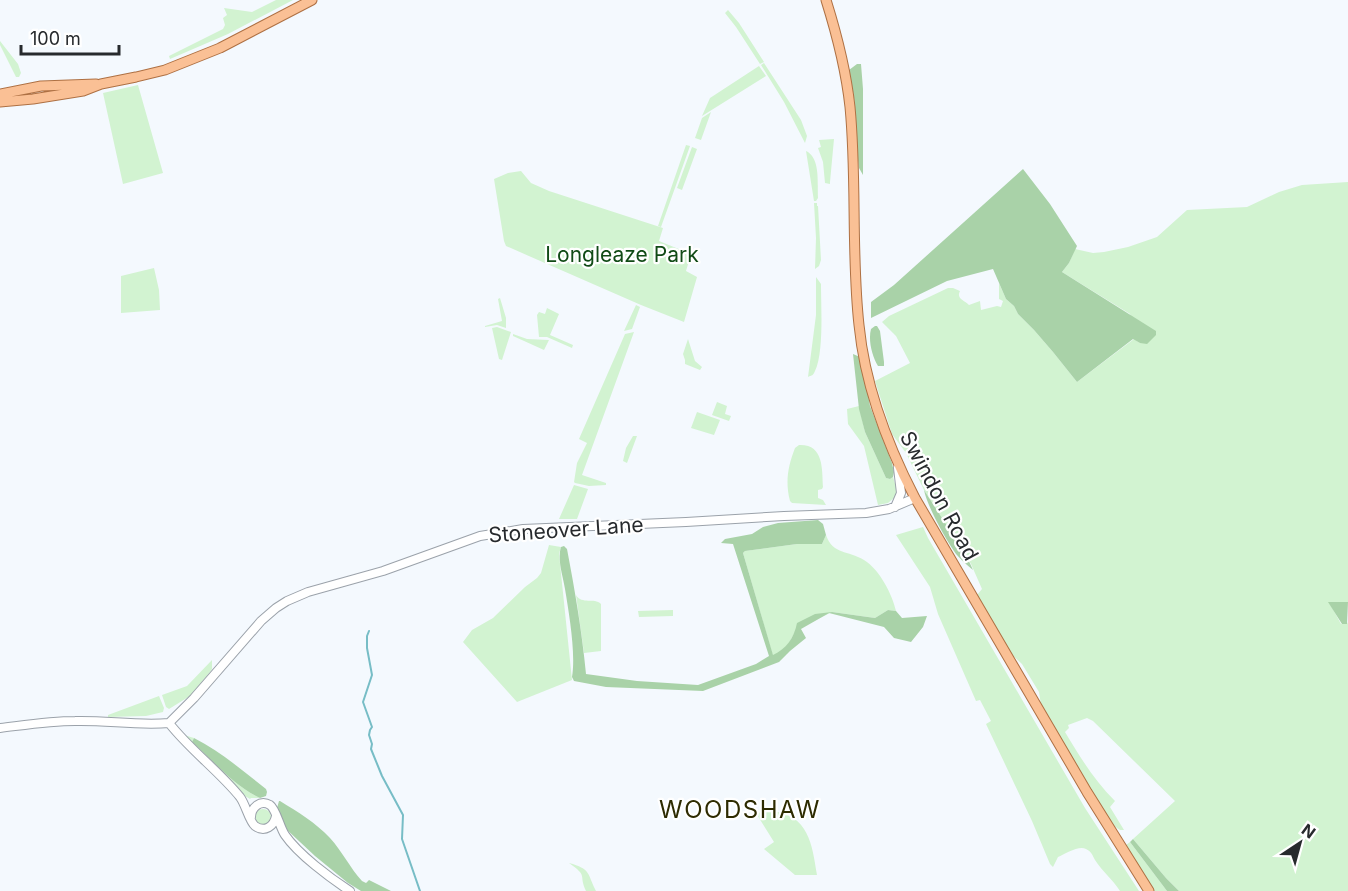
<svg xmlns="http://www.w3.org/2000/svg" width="1348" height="891" viewBox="0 0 1348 891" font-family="Inter,sans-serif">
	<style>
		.green { fill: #d2f3d1 }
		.forest { fill: #a9d2a8 }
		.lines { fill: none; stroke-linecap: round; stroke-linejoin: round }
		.stream { stroke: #77bdc6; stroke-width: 2 }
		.minor-casing { stroke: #9ba2aa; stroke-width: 10 }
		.major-casing { stroke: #ae7043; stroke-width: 11 }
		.minor { stroke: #fff; stroke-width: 8 }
		.major { stroke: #fac095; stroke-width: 9 }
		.labels { text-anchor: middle; stroke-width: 4.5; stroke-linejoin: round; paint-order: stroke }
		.park-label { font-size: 21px; fill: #114b16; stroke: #fff }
		.street-label { font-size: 21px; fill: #272a2d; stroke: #fff }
		.quarter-label { font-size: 24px; letter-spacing: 1.5px; fill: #2d2b01; stroke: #fff }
	</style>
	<rect width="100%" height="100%" fill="#f4f9fe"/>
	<path class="green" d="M276 0H293L228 34 170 59 169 56 223 29 225 25 223 18 227 15 224 8 252 12Z
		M728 10 739 23 764 62 760 64 736 27 725 13Z
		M0 41 18 64 21 73 19 77H16L0 45Z
		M764 63 801 120 807 136 805 143 784 102 761 65Z
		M759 66 766 76 702 116 710 98Z
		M138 85 163 173 123 184 103 93Z
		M711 112 701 140 695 138 702 118Z
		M834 139 830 182V184L825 183 823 162 818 148 821 147 819 140Z
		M686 145 690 146 661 227 658 226Z
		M692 147 697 149 682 190 677 188Z
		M806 151C821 158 817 184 818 198L816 201H814Z
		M521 171 531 183 549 191 663 228 659 241 691 254 686 271 697 277 684 322 641 305 506 246 504 241 494 179 508 173Z
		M1348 182V602H1329L1341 624H1347L1348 622V891H1179L1166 878 1133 839 1175 801 1093 721 1087 718 1068 725 1069 728 1065 732C1080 757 1094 780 1115 801L1110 807 1124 830H1120L1114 826 1077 769 1041 705 1039 692 1022 664 1011 654 977 595 982 589 971 564 924 490 906 453 892 434 875 381 910 363 896 336 882 322 889 316 948 288H953L960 291C956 299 964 300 969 305L980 301 981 310 997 306 1001 307 1003 301 999 299V283L1006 299 1014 306 1018 314 1034 330 1053 352 1077 382 1134 339 1140 343 1130 314 1062 272 1069 263 1075 249 1093 253 1104 252 1128 247 1157 237 1187 210 1247 207 1279 192 1302 185Z
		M814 203H817V206H818L821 260 819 266 815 269 816 238Z
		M154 268 159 290 160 310 121 313V276Z
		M816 277 821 284C821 306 824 352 815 371 813 376 812 375 808 377L816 315Z
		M500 298 506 318V328L497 325 485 327V326L502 321 498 299Z
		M636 305 640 307 632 329 624 331Z
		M547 308 559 314 550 335 573 345 572 348 547 337H539L537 315 539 312 545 314Z
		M497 327 511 332 502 360 499 359 492 328Z
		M634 332 582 475 606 483V485L589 486 575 483 574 482 577 463 587 443 579 439 625 334Z
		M513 334 527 339 549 340 544 350 513 336Z
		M688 339 695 361 702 367 700 370 685 364V360L683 354Z
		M717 402 727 406 725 414 731 416 729 421 712 415Z
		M859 406 865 432 886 478 890 479 893 477 897 490 895 497 888 503 878 505 864 446 848 424 847 409Z
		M697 412 720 420 714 435 691 428Z
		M633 436H637L627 463 623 461 626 448Z
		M799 445C824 444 822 469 823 487L822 489 818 490V498L823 500 826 505 792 503 790 501C785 482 788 466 795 448Z
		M574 485 588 489 577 519H559Z
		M923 527 928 538 1085 808 1139 891H1120C1113 880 1102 871 1095 860 1093 856 1091 851 1086 849 1079 845 1065 854 1058 857L1053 867 1050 864 1032 821 986 724 991 721 980 700 976 701 938 614 930 587 896 535Z
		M826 535C833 555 848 550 864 560 880 570 892 594 896 611L888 610 875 618 832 612 796 630 789 643 782 651 773 656 743 553 745 551 797 544H822Z
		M549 545 561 547 559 554 572 680 517 702 463 642 472 630 493 618 525 587 537 578 541 573Z
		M576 595C582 605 594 597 601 604V651L584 653Z
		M673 610V616L639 617 638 611Z
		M212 660V669L210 672 190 696 169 709 166 707 162 695 187 686Z
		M159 696 164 708 163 712 146 716 108 717V715Z
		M184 735 194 738 192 742C213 761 234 786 260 798H251L250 799 245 796 194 746Z
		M255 817a8 8 0 1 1 16 0a8 8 0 1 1-16 0Z
		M771 811C809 815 812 844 817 875H795L764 849 774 842 756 813Z
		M1130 842 1167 891H1154L1126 845Z
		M569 863C591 869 587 873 596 891H586C578 874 589 877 569 863Z"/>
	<path class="forest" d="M857 64H861L863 89V175L859 168 858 160 854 97 849 70Z
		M1023 169 1050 204 1077 246 1069 263 1062 272 1156 331V335L1147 344 1140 343 1133 339 1077 382 1053 352 1034 330 1018 314 1014 306 1006 299 993 269 947 281 871 318V302L894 285Z
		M875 326H877L880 331 884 362V366H878C872 356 868 340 871 329Z
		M853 354 860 357 863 364 870 406 892 463 894 472 893 477 890 479 886 478 865 432 859 409Z
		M924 490 967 557 973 570C967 565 961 560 956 554 946 540 927 506 924 490Z
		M818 520 823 524 826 535 822 544H797L745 551 743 553 773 655C786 649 794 638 797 623L815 614 832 612 875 618 888 610 896 611 902 618 927 616 923 627 911 642 894 638 884 627 829 613 801 629 806 638 790 651 779 662 703 691 606 687 574 681 572 677C576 654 569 613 565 589 563 576 557 560 561 547L564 546 567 549C575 591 582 632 586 674L637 681 698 685 756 664 769 656 733 544 721 543 725 539 752 534 763 527 778 523Z
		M1328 602H1348L1347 624H1342Z
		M194 738C220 751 243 771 266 789L267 792 266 796 260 798C234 786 213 761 192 742Z
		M279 801H280C298 812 316 823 330 838 342 851 350 868 362 881L366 883 369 880 391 891H361L348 883 315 856 285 828 277 808Z
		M1133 839 1166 878 1179 891H1167L1130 842Z"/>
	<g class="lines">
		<path class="stream" d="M369 631 367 636V648L372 675 363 702 372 727 370 730 369 735 372 744 371 749 382 776 403 815 402 839 420 891"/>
		<g class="minor-casing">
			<path id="minor" d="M895 507 901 493 898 468
				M169 723 194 698 261 621 276 608 287 601 308 592 383 571 480 536 523 529 686 522 784 516 866 513 889 509 915 498
				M169 723C190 750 219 771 240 797 246 805 249 821 255 826 265 833 274 826 276 816
				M0 728C25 725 50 721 75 721 106 720 138 726 169 723
				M251 817C251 808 260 799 270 805 276 809 280 828 285 835 298 854 330 878 350 891"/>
		</g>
		<g class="major-casing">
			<path id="major" d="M826 0C837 35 846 70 850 107 857 179 851 253 859 325 865 386 887 444 915 498L1087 792 1149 891
				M0 94 41 86 96 84
				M0 102 33 99 83 91 101 84 136 77 165 70 220 48 312 0"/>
		</g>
		<use href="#minor" class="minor"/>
		<use href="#major" class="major"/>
	</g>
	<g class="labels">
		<g class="park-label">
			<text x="622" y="262">Longleaze Park</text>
		</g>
		<g class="street-label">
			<text transform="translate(939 496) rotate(62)" y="7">Swindon Road</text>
			<text transform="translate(566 530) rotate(-4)" y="7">Stoneover Lane</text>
		</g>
		<g class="quarter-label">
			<text x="740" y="818">WOODSHAW</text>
		</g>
	</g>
	<g transform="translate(1300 843) rotate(36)" stroke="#ffffff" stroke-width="4.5" paint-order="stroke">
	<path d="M0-4.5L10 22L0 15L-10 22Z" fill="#272a2d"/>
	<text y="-9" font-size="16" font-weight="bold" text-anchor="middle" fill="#272a2d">N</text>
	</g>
	<path d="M21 45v9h98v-9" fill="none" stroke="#272a2d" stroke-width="3"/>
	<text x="30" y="45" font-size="18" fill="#272a2d" stroke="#ffffff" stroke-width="4.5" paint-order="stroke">100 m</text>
</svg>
